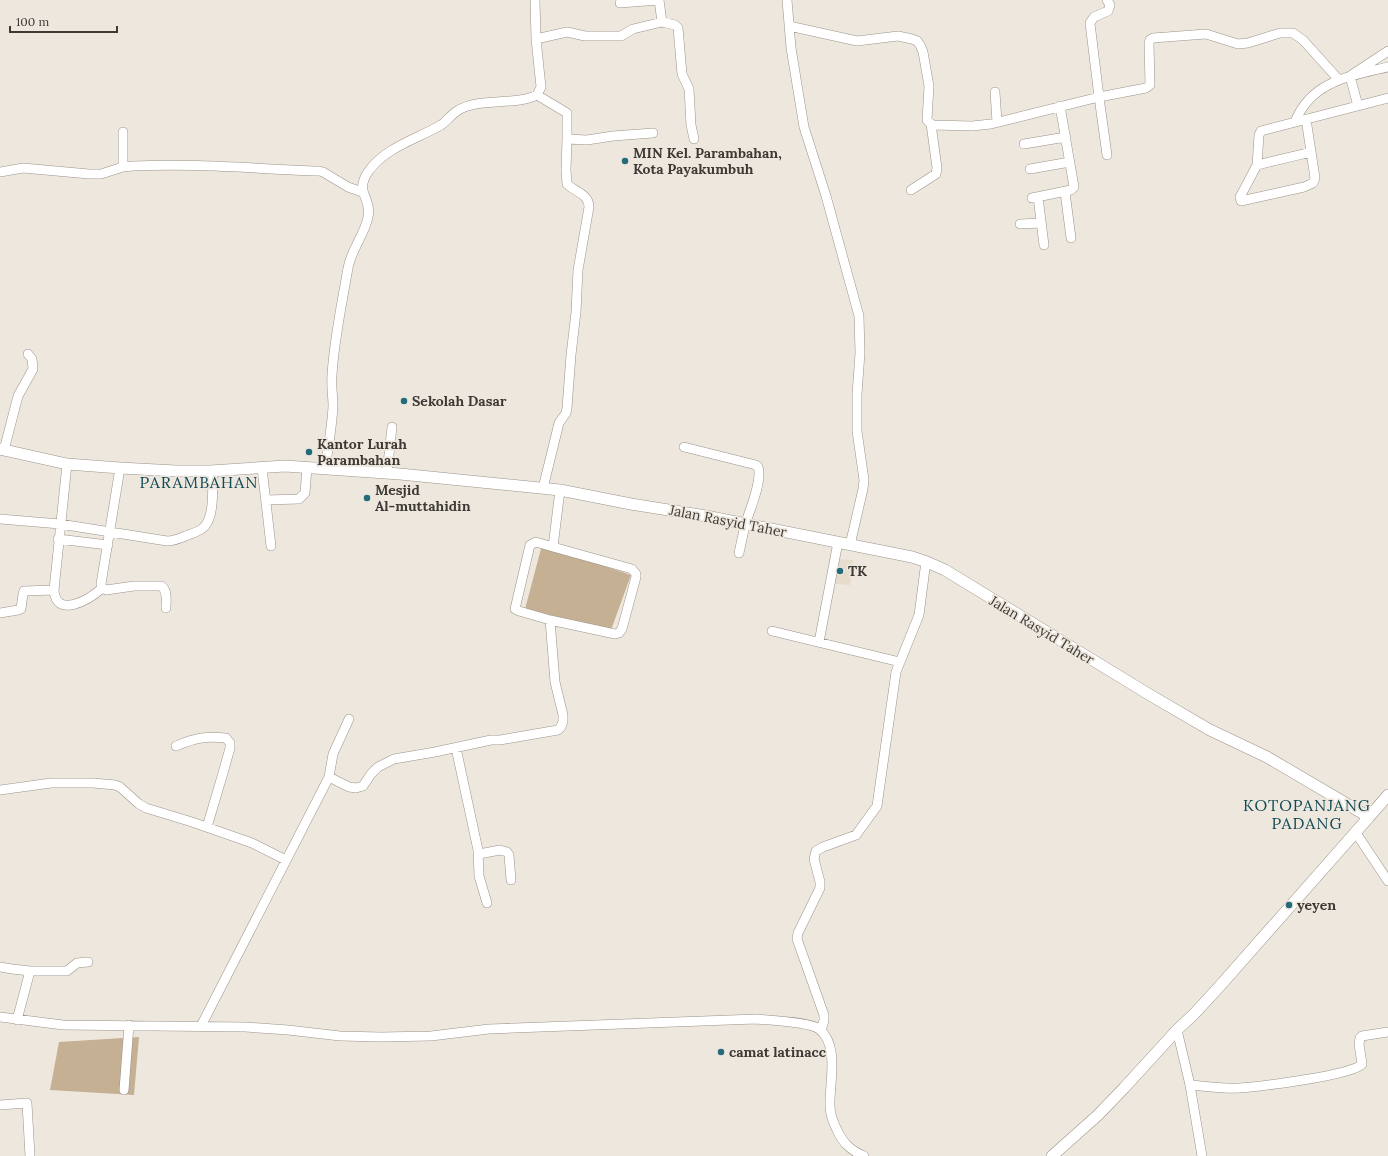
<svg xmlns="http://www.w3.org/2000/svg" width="1388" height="1156" viewBox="0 0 1388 1156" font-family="Lora,serif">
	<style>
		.built { fill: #e7dbcb }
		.pitch { fill: #c6b093 }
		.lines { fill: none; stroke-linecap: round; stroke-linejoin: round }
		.minor-casing { stroke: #9a938a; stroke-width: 10 }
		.tertiary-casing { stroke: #9a938a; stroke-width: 12 }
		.minor { stroke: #fff; stroke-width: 9 }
		.tertiary { stroke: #fff; stroke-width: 11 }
		.poi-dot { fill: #256a7a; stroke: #eee7dd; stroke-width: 1.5 }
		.labels { text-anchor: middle; stroke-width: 3.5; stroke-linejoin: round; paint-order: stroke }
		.poi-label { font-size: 14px; font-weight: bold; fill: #3d3a36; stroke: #eee7dd; text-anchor: start }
		.street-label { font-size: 14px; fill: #3d3a36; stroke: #eee7dd }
		.quarter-label { font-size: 16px; letter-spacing: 1px; fill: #104a56; stroke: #eee7dd }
	</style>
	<rect width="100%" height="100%" fill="#eee7dd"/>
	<path class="built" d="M829 559 853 560 850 585 829 583Z"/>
	<path class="pitch" d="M542 545 631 575 611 630 525 609Z
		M139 1037 134 1095 50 1090 59 1042Z"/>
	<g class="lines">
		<g class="minor-casing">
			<path id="minor" d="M659 0 662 22 675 25 678 28 682 74 689 89 691 125 694 139
				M787 0 791 48 804 127 826 196 859 316 860 353 857 394V431L864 480 863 489 850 545
				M620 3 659 0
				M789 26 857 41 898 36 912 39 917 41 920 45 923 52 929 86 927 120 931 124 934 125 972 126 991 124 1099 97 1090 23 1094 17 1108 11 1110 5 1107 0
				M536 39 567 32 585 36H621L633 29 662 22
				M995 92 997 122
				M537 95 567 113V139L587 140 613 136 653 133
				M1358 106 1350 76 1388 51
				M1306 119 1315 178 1313 183 1304 187 1241 201 1240 197 1257 165 1259 135 1261 131C1303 120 1346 109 1388 98
				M1295 122C1311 81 1350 76 1388 67
				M123 132V167
				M1024 144 1066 137
				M1107 155 1099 97 1146 88 1150 85 1149 43 1150 40 1153 38 1206 34 1238 44 1248 43 1280 33H1293L1303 40 1339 80
				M1257 165 1311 152
				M1030 169 1070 162
				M0 172 23 168 89 174H101L123 167 133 166C195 163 257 169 319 171L323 172 348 187 362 192
				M911 190 936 174 937 168 931 124
				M1065 192 1071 238
				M1038 197 1044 245
				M1032 198 1071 190 1074 187 1060 106
				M1020 224 1041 223
				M684 447 756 465 758 467C763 480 749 512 745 525 743 534 741 544 739 553
				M4 450 18 396 33 369 32 359 28 354
				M67 464 54 590C56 619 89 600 102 588
				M120 468 101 584 102 588 106 590 134 586H161C168 590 166 600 166 608
				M262 468 271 546
				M325 469C328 448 332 427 333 406 333 396 331 386 332 375 334 340 342 303 348 268 351 250 365 234 368 217 372 197 354 193 368 172 384 148 417 139 441 125 447 121 451 115 457 111 478 97 515 106 537 95L541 87 536 39 535 0
				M387 473 392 427
				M543 488 559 423 566 413 567 408 571 355 576 312 578 270 589 207C589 194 575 192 567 184L566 170 567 139
				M266 500 299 499 305 493 307 468
				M0 519 60 524 167 541C175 541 181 538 188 535 194 533 201 531 205 526 215 514 212 486 213 471
				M58 539 108 545
				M553 547 632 569 636 574V577L622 629 619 633 615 634 550 620 519 611 515 609 530 545 536 542 553 547 560 490
				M0 613 18 610 21 609 23 594 24 591 54 590
				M772 631 900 662
				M819 642 838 542
				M176 746C195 738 205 736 226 738L230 743V748L223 773 207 827
				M456 748 478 850 479 876 487 903
				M329 777 349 787 356 788 363 786 371 774 378 767 394 759 435 752 491 740H500L558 730 561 727 563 721V715L555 682 550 620
				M0 790 51 783H93L115 785 120 787 139 804 146 808 192 822 252 843 286 860
				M1356 833 1388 881
				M479 854 500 850 507 852 509 855 511 880
				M0 967 12 969 30 971H67L77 963 88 962
				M0 1017 63 1025 245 1027 288 1030 340 1036 381 1037 431 1036 489 1029 756 1019C769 1020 810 1022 819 1029 840 1045 829 1084 830 1106 830 1114 833 1122 837 1130 843 1143 850 1150 864 1156
				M17 1020 30 971
				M201 1026 329 777 333 754 349 719
				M1177 1030 1190 1085C1206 1086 1223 1089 1239 1088 1256 1087 1355 1075 1362 1064L1359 1044 1360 1038 1362 1036 1388 1032
				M821 1031 824 1020V1015L797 939 798 933 820 888V882L814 859 816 851 823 847 856 835 877 806 896 672 919 615 926 561
				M1190 1085 1202 1156
				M124 1090 129 1025
				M0 1105 27 1103 30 1156"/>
		</g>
		<g class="tertiary-casing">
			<path id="tertiary" d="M0 449 67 464 120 468 176 471H210L285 466 400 474 560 490 631 504 706 516 912 557 927 562 945 570 1150 695 1210 730 1267 757 1369 817 1219 987 1194 1014 1177 1030 1124 1088 1098 1115 1052 1156
				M1369 817 1388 795"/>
		</g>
		<use href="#minor" class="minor"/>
		<use href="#tertiary" class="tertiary"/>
	</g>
	<g class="poi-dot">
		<circle cx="625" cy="161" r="4"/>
		<circle cx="404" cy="401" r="4"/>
		<circle cx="309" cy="452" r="4"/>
		<circle cx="367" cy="498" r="4"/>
		<circle cx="840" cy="571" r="4"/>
		<circle cx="1289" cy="905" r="4"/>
		<circle cx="721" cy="1052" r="4"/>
	</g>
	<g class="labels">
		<g class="poi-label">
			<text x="633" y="158">MIN Kel. Parambahan,<tspan x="633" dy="16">Kota Payakumbuh</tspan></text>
			<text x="412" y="406">Sekolah Dasar</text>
			<text x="317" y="449">Kantor Lurah<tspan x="317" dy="16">Parambahan</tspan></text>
			<text x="375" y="495">Mesjid<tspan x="375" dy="16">Al-muttahidin</tspan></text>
			<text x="848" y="576">TK</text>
			<text x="1297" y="910">yeyen</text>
			<text x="729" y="1057">camat latinacc</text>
		</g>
		<g class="street-label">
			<text transform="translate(728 521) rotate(11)" y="5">Jalan Rasyid Taher</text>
			<text transform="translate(1042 630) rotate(31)" y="5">Jalan Rasyid Taher</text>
		</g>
		<g class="quarter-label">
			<text x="199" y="488">PARAMBAHAN</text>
			<text x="1307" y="811">KOTOPANJANG<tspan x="1307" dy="18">PADANG</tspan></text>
		</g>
	</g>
	<path d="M10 26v6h107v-6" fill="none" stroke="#3d3a36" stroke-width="2"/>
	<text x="16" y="26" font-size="12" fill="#3d3a36" stroke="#eee7dd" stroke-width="3" paint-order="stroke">100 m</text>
</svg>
